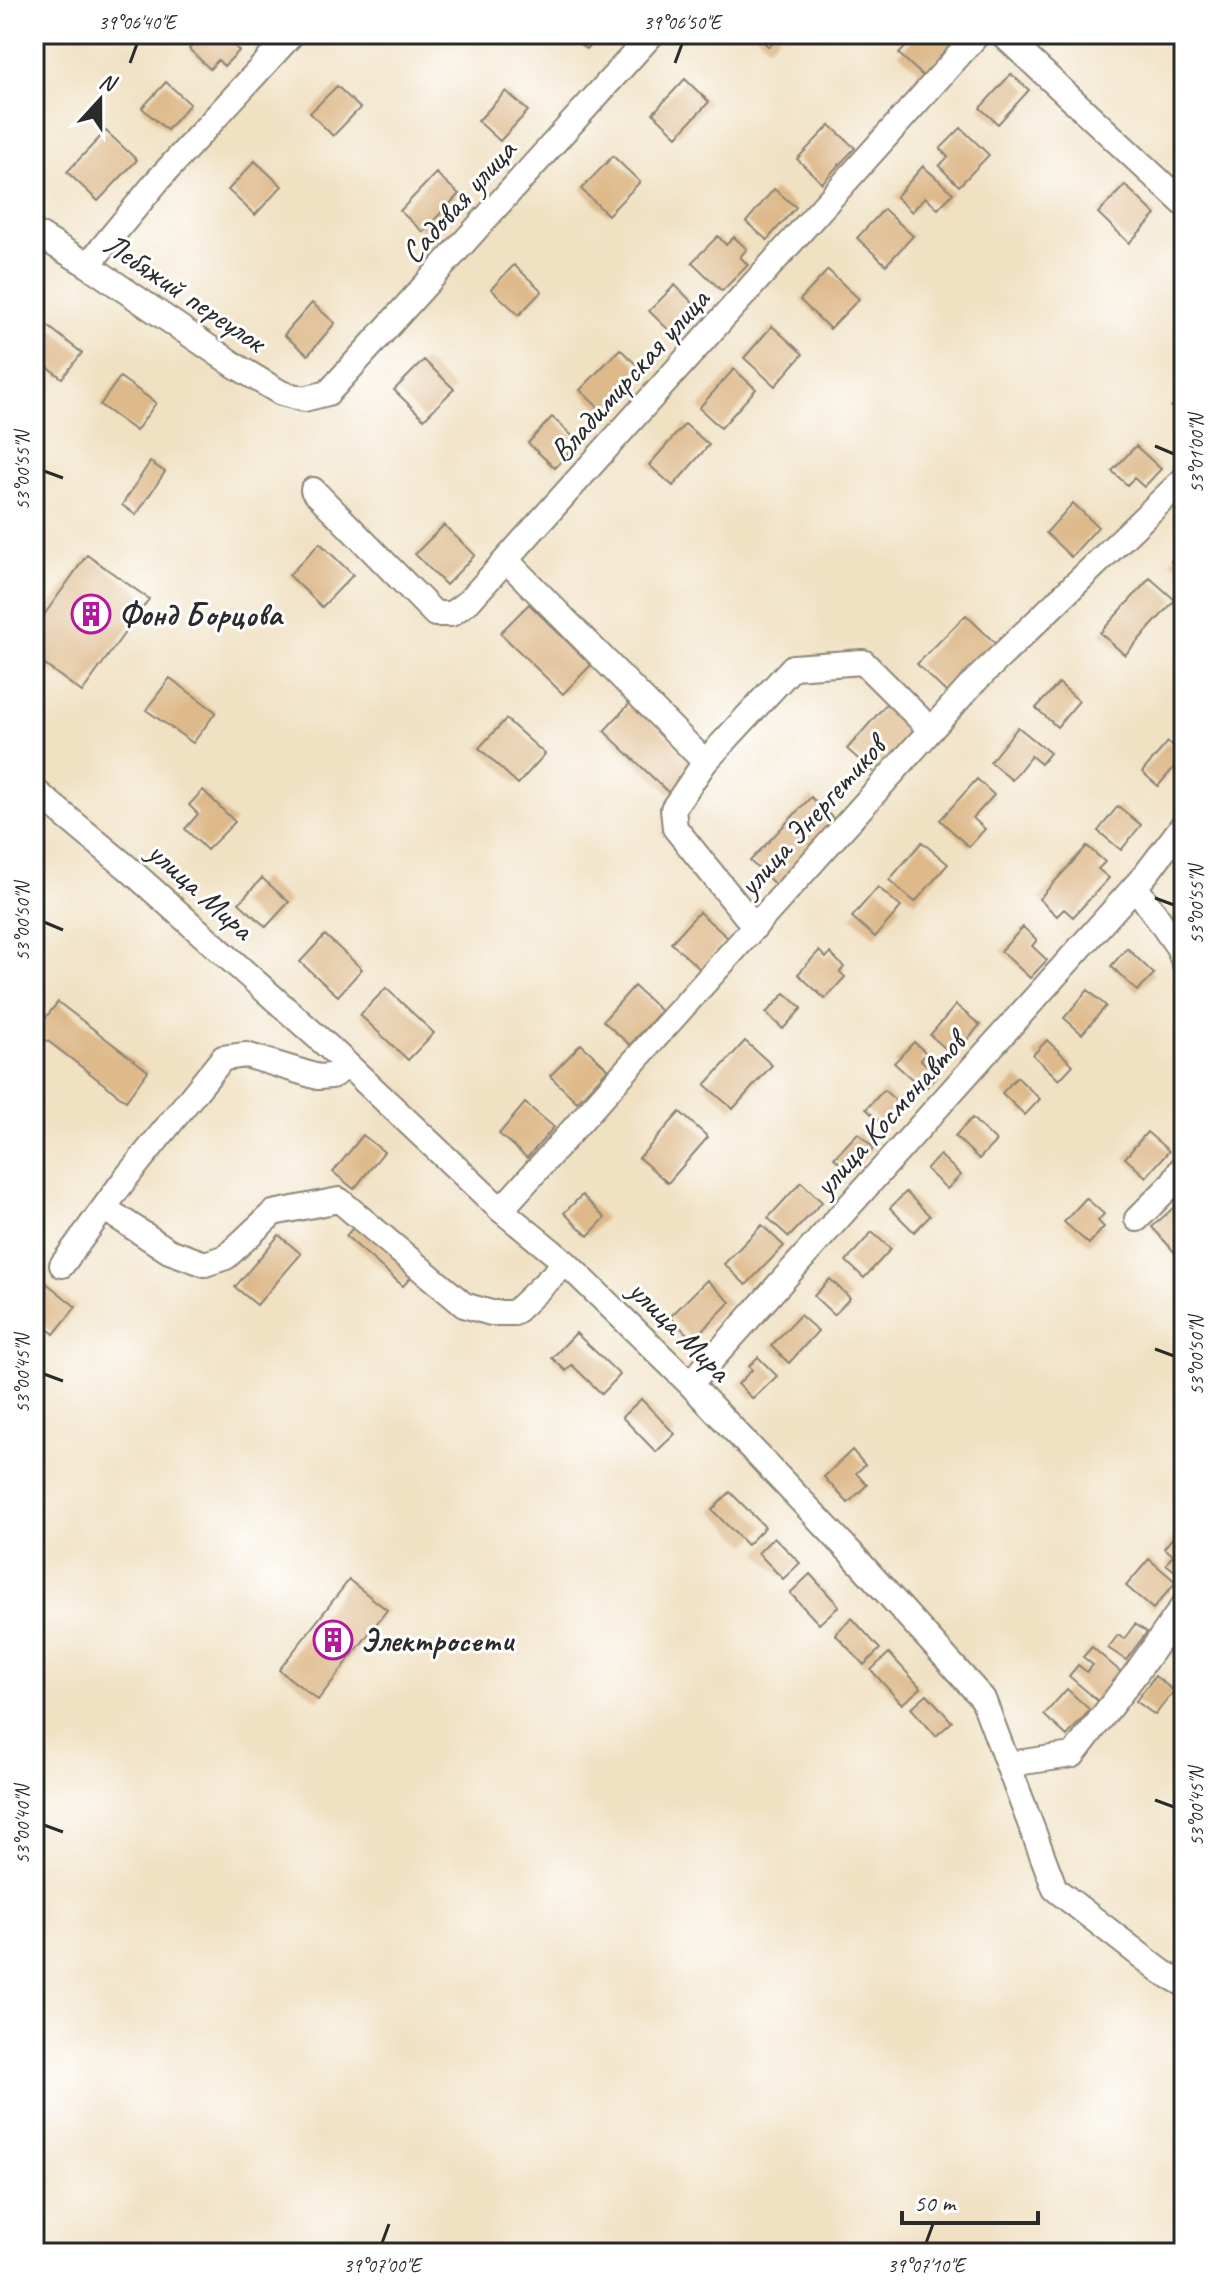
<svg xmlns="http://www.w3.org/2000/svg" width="1218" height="2287" viewBox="0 0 1218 2287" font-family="Caveat,sans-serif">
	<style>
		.building { fill: #deba8b }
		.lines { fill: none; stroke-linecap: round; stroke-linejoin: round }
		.minor-casing { stroke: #8e8677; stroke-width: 28 }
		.minor { stroke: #fff; stroke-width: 24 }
		.ticks { fill: none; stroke: #2b2b2b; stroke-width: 3 }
		.labels { text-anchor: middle; stroke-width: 6; stroke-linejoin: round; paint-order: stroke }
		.street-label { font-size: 32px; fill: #2b2b2b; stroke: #fff }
		.poi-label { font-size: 32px; font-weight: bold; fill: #2b2b2b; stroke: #fff; text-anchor: start }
		.neatline { fill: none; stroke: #2b2b2b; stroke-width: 3 }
		.ticks-label { font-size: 20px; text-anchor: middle; fill: #2b2b2b }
	</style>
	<rect width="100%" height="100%" fill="#fff"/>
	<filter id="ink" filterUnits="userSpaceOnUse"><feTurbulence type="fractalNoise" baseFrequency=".0125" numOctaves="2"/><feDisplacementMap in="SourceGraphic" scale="16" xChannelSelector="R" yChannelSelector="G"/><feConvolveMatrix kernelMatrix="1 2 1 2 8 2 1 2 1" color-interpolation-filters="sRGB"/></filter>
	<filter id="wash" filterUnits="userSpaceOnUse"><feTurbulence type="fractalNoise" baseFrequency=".006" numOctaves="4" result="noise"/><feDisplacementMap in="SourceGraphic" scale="32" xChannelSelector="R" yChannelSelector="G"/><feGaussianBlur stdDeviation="1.8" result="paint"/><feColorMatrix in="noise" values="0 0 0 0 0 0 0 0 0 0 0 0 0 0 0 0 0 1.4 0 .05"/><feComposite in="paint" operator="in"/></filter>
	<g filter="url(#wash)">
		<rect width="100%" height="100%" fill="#f0e1c3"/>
		<g id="blocks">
			<path class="building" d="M187 34H242L232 44 239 51 224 66 218 60 210 69 189 49 196 42Z
				M569 34H600L586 49Z
				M755 34H781L769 47Z
				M917 34H957L960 37 923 76 899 54Z
				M1011 74 1029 90 998 124 980 108Z
				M685 79 709 102 677 136 653 113Z
				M166 82 190 104 167 130 142 108Z
				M337 86 360 108 333 136 310 113Z
				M506 91 528 111 500 141 478 121Z
				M830 125 855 148 822 183 797 159Z
				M961 128 989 155 959 186 939 166 948 157 940 149Z
				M106 131 137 160 98 201 67 172Z
				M613 156 640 182 608 215 581 189Z
				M255 161 282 186 255 215 228 190Z
				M923 166 953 193 938 209 925 197 912 212 896 197Z
				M436 173 459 194 423 232 400 211Z
				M1125 185 1156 215 1129 243 1098 213Z
				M774 189 796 207 767 240 746 222Z
				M884 209 913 236 886 265 857 238Z
				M718 236 726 245 734 237 747 249 740 257 748 265 722 291 692 262Z
				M514 265 542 291 519 315 491 289Z
				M828 270 859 299 830 329 800 300Z
				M675 285 700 310 675 336 649 311Z
				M312 303 335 323 308 355 284 335Z
				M34 315 82 353 62 378 34 357Z
				M772 326 803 354 775 386 744 358Z
				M620 349 644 372 604 413 580 390Z
				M424 360 454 389 424 419 394 390Z
				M734 369 756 389 721 428 699 408Z
				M120 377 156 403 136 431 100 405Z
				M1184 393V418L1171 407Z
				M552 417 579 442 555 468 528 443Z
				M685 424 709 445 673 486 649 465Z
				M1136 446 1161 469 1144 487 1134 478 1127 485 1112 471Z
				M150 462 165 472 136 515 122 505Z
				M1073 503 1098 527 1071 557 1046 533Z
				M444 525 475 555 446 585 415 554Z
				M320 543 353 575 322 607 289 575Z
				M1184 545V572L1171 561Z
				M87 555 149 599 82 692 34 657V629Z
				M1150 578 1175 600 1125 655 1100 633Z
				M529 604 591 665 563 694 500 633Z
				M966 615 997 645 949 695 917 664Z
				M170 678 216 712 193 743 146 710Z
				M1059 683 1079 701 1057 727 1036 708Z
				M889 701 922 729 880 778 847 749Z
				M631 702 697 765 670 794 604 731Z
				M506 719 545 754 518 784 479 748Z
				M1018 727 1050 753 1041 764 1031 756 1012 780 990 762Z
				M1168 742 1184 756 1158 786 1142 772Z
				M977 779 994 795 973 818 985 829 969 847 940 820Z
				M203 790 235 822 207 850 185 829 198 814 189 805Z
				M811 797 838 823 778 887 750 861Z
				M1118 806 1141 825 1121 850 1098 831Z
				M922 842 948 864 915 902 889 880Z
				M1087 846 1105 862 1098 869 1109 878 1073 917 1064 909 1057 916 1039 899Z
				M262 878 289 902 266 927 239 903Z
				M878 887 901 907 875 937 852 917Z
				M699 912 728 938 700 969 671 943Z
				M1023 927 1037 940 1032 946 1047 960 1030 978 1001 951Z
				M325 935 362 969 338 996 300 962Z
				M1127 948 1154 974 1137 991 1111 966Z
				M819 951 826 958 830 953 844 967 840 972 845 977 825 999 798 974Z
				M634 986 661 1011 630 1045 603 1021Z
				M386 988 434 1033 408 1060 360 1015Z
				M1088 990 1106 1006 1082 1034 1064 1018Z
				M785 993 802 1008 783 1029 766 1013Z
				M58 1002 148 1071 126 1101 35 1031Z
				M956 1005 980 1025 953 1055 930 1035Z
				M1047 1040 1073 1065 1059 1080 1033 1055Z
				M745 1041 772 1065 733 1109 705 1085Z
				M914 1042 926 1053 921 1060 938 1075 924 1090 894 1063Z
				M581 1044 608 1069 577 1102 550 1076Z
				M1017 1077 1040 1099 1025 1115 1002 1093Z
				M884 1090 904 1108 887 1128 866 1109Z
				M525 1103 554 1127 527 1158 499 1134Z
				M680 1112 708 1137 668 1183 639 1158Z
				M972 1118 996 1141 979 1159 955 1136Z
				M1147 1132 1169 1151 1146 1177 1125 1158Z
				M858 1133 874 1148 851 1173 834 1158Z
				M363 1135 384 1152 354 1189 333 1172Z
				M940 1155 961 1175 947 1189 926 1169Z
				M801 1182 822 1202 789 1237 768 1218Z
				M906 1192 930 1216 914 1232 890 1208Z
				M582 1195 605 1218 588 1236 564 1213Z
				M1086 1198 1104 1214 1098 1221 1104 1227 1089 1244 1064 1222Z
				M1181 1201 1184 1204V1249L1177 1255 1152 1227Z
				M356 1224 414 1274 403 1286 346 1236Z
				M762 1225 784 1246 746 1285 724 1264Z
				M872 1232 891 1249 864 1278 846 1261Z
				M279 1235 301 1254 257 1305 235 1287Z
				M34 1273 76 1307 54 1334 34 1318Z
				M830 1279 850 1298 834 1315 814 1296Z
				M707 1280 730 1302 693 1340 670 1317Z
				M800 1315 818 1331 789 1363 771 1346Z
				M576 1333 620 1375 602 1394 572 1365 566 1371 552 1358Z
				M758 1357 777 1376 753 1399 738 1384 752 1370 749 1366Z
				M641 1399 675 1434 656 1452 622 1417Z
				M852 1450 865 1465 856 1473 867 1485 848 1503 824 1477Z
				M730 1492 765 1527 747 1545 712 1510Z
				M1184 1517V1537L1174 1530Z
				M774 1537 800 1563 783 1579 758 1553Z
				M1173 1537 1184 1545V1569L1180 1575 1166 1564 1173 1555 1164 1548Z
				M1149 1559 1176 1582 1153 1609 1126 1586Z
				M810 1574 839 1606 819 1624 790 1593Z
				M349 1580 387 1610 318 1700 279 1670Z
				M852 1618 880 1649 864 1665 835 1634Z
				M1135 1624 1147 1632 1126 1660 1108 1648 1118 1635 1124 1639Z
				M1184 1636V1663L1171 1654Z
				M1092 1647 1122 1673 1098 1701 1069 1676 1078 1665 1087 1672 1093 1665 1083 1657Z
				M889 1653 921 1688 902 1704 871 1670Z
				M1155 1676 1174 1691 1155 1715 1136 1701Z
				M1067 1689 1090 1710 1067 1736 1044 1715Z
				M927 1694 952 1722 936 1736 911 1708Z"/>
		</g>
	</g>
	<g filter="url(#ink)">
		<use href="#blocks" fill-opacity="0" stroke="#8e8677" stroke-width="2"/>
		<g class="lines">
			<g class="minor-casing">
				<path id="minor" d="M1002 34 1184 204
					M34 232 88 265 236 366 281 393 304 399 328 393 652 34
					M88 265 158 180 292 34
					M313 490 435 614H451L469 601 978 34
					M506 560 705 762 673 809 675 828 755 927
					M705 762 793 667 863 662 931 730
					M34 790 129 869 333 1051 501 1210 566 1263 690 1384 851 1553 983 1699 1055 1889 1162 1972 1184 1984
					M1135 886 1178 947 1184 962
					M104 1208 169 1251 205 1264 226 1257 273 1213 339 1200 464 1305 491 1313H514L566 1263
					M501 1210 972 684 1184 479
					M1137 1219 1171 1185 1184 1165
					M62 1265 125 1179 223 1058 246 1055 318 1077 332 1076 349 1066
					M690 1384 1146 874 1184 824
					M1009 1764 1073 1755 1136 1673 1184 1605"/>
			</g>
			<use href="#minor" class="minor"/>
		</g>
	</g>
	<path class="ticks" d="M130 63 137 44M675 63 682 44M1155 446 1174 454M44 471 63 478M1155 898 1174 905M44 922 63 930M1155 1349 1174 1356M44 1374 63 1381M1155 1800 1174 1807M44 1825 63 1832M382 2243 389 2224M926 2243 933 2224"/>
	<defs>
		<g id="building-ring" transform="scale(2)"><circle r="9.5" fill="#fff" stroke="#b5179e" stroke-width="1.5"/><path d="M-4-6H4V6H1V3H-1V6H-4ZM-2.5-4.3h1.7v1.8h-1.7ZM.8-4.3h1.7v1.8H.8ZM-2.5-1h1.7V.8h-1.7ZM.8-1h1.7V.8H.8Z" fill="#b5179e"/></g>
	</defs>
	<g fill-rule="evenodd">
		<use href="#building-ring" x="91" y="614"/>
		<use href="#building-ring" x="333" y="1640"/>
	</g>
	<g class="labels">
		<g class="street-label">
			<text transform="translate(458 201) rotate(-48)" y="11">Садовая улица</text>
			<text transform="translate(185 292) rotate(34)" y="11">Лебяжий переулок</text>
			<text transform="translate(629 375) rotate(-48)" y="11">Владимирская улица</text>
			<text transform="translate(811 816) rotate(-48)" y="11">улица Энергетиков</text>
			<text transform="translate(201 890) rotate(42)" y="11">улица Мира</text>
			<text transform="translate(889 1114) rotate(-48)" y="11">улица Космонавтов</text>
			<text transform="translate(680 1330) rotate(45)" y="11">улица Мира</text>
		</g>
		<g class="poi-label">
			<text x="119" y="625">Фонд Борцова</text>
			<text x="361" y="1651">Электросети</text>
		</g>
	</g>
	<rect width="1218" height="2287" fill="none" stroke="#fff" stroke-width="88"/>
	<g transform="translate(100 100) rotate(21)" stroke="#ffffff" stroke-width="6" paint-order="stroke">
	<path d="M0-6L14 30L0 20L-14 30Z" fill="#2b2b2b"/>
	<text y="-12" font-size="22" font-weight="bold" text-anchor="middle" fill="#2b2b2b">N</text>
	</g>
	<path d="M902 2211v12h136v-12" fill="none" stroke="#2b2b2b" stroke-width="4"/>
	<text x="914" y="2211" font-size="24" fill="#2b2b2b" stroke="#ffffff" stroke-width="6" paint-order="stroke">50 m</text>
	<rect x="44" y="44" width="1130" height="2199" class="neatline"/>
	<g class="ticks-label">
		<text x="137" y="29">39°06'40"E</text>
		<text x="682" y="29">39°06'50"E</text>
		<text transform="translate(1196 454) rotate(-90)" y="7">53°01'00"N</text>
		<text transform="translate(22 471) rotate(-90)" y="7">53°00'55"N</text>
		<text transform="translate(1196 905) rotate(-90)" y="7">53°00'55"N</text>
		<text transform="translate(22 922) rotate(-90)" y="7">53°00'50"N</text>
		<text transform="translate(1196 1356) rotate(-90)" y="7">53°00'50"N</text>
		<text transform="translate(22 1374) rotate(-90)" y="7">53°00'45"N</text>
		<text transform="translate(1196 1807) rotate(-90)" y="7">53°00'45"N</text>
		<text transform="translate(22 1825) rotate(-90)" y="7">53°00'40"N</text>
		<text x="382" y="2272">39°07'00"E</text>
		<text x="926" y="2272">39°07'10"E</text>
	</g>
</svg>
